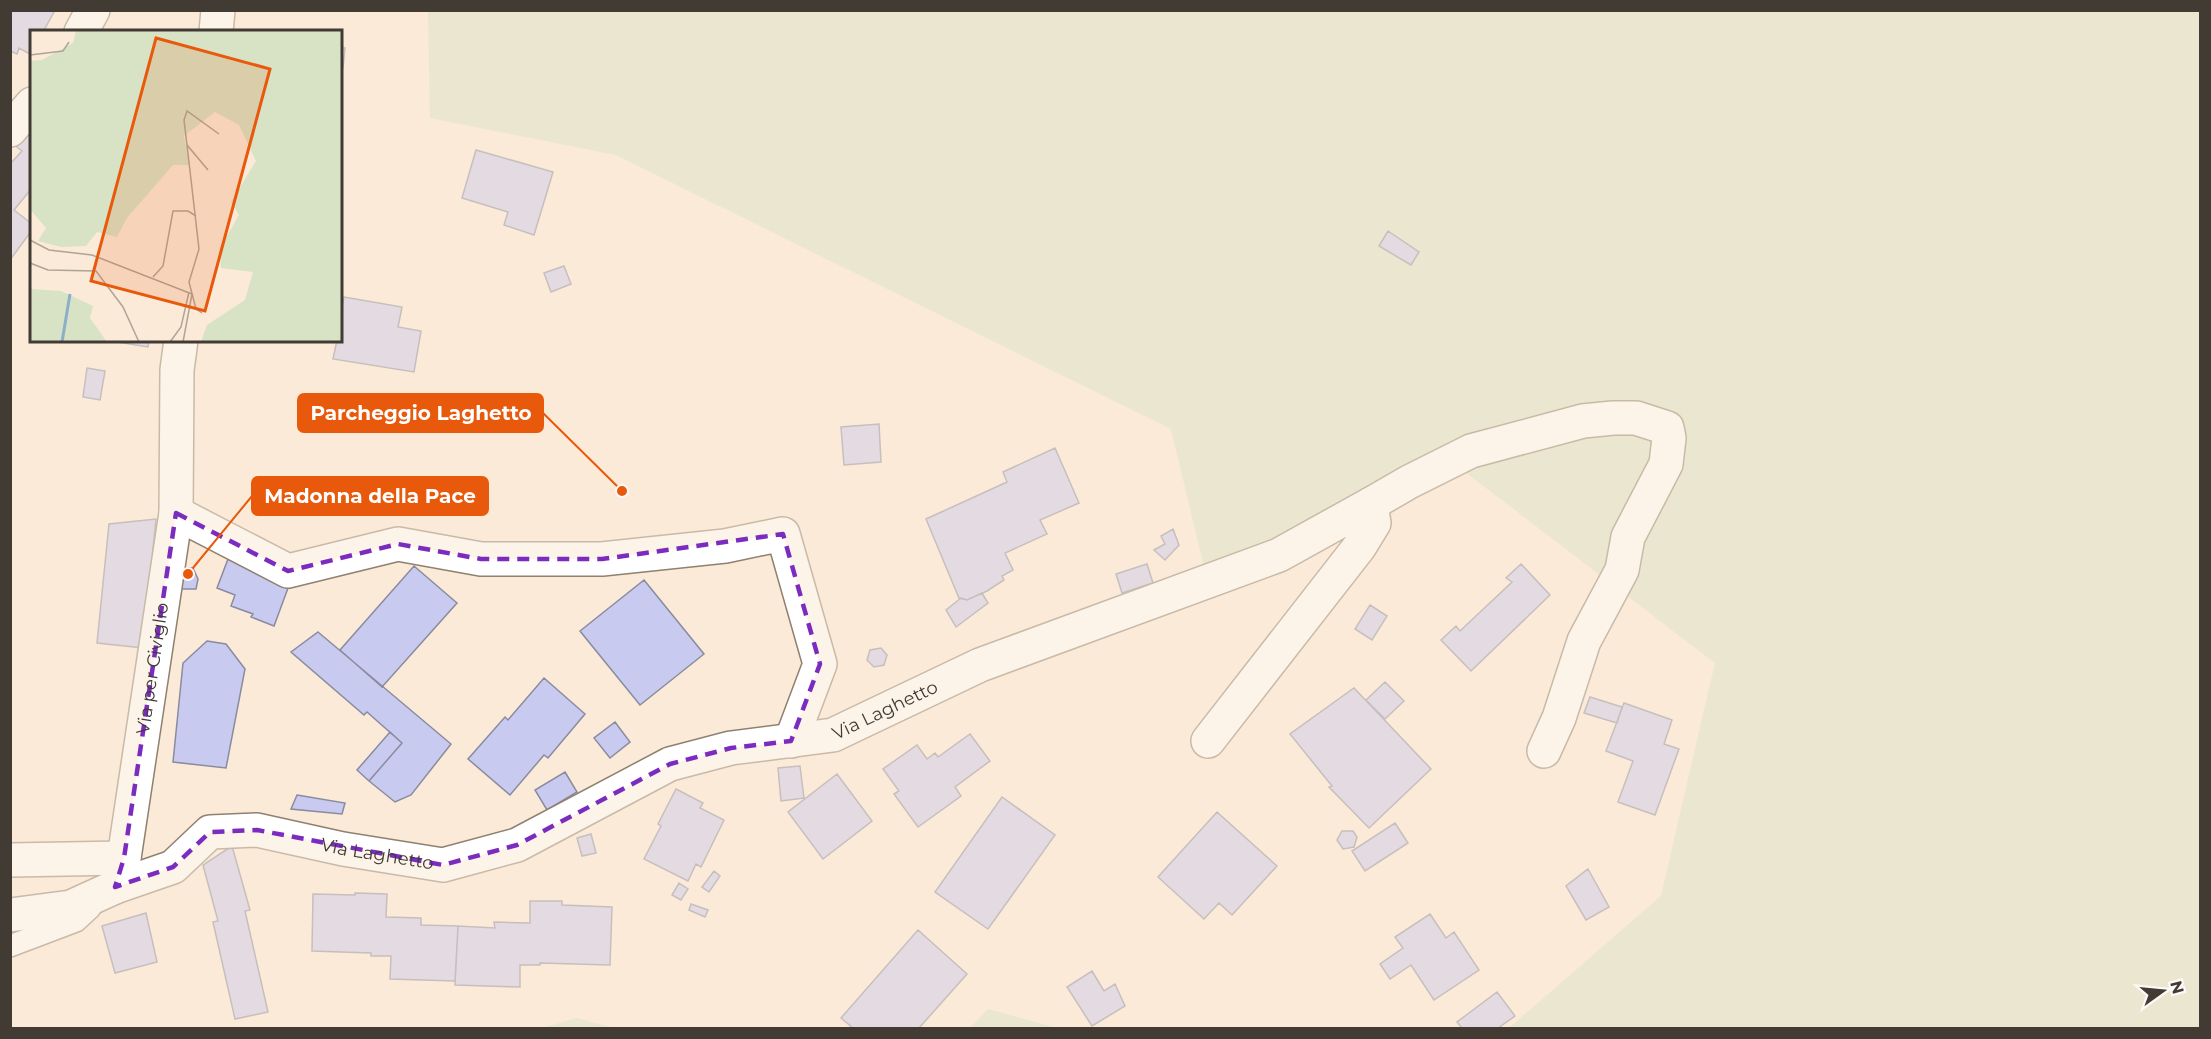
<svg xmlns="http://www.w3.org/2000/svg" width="2211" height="1039" viewBox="0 0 2211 1039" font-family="Montserrat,sans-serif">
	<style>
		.green { fill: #d8e2c5 }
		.building { fill: #c9caf0; stroke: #8a8b9f; stroke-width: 1.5 }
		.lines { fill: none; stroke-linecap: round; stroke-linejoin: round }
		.service-casing { stroke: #8f8170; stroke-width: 24 }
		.minor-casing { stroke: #8f8170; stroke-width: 36 }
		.tertiary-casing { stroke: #8f8170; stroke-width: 36 }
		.service { stroke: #fff; stroke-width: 21 }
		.minor { stroke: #fff; stroke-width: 33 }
		.tertiary { stroke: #fff; stroke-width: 33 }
		.marked { fill: none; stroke: #7b2cbf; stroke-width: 4.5; stroke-dasharray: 12 8; stroke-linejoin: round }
		.labels { text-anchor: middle; stroke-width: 4.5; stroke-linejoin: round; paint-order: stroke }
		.street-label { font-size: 18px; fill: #413b34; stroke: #fdf9f6 }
		.inset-river { fill: none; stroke: #8ab0c7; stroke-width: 3 }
		.inset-road { fill: none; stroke: #b0a496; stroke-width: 1.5 }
		.view { fill: #e8590c; fill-opacity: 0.15; stroke: #e8590c; stroke-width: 3 }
		.inset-edge { fill: none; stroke: #413b34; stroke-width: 3 }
		.leader { fill: none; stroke: #e8590c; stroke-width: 2 }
		.callout-dot { fill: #e8590c; stroke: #fdf9f6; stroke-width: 2 }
		.callout { fill: #e8590c; stroke: #e8590c; stroke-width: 2 }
		.callout-label { font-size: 20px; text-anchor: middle; font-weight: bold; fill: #fff }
	</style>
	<rect width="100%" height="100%" fill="#faead7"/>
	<path class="green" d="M428 11H2200V1028H1509L1661 896 1715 663 1443 455 1205 571 1171 429 616 155 430 118Z
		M988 1009 1057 1028H970Z
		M577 1018 613 1028H542Z"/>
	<path class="building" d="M10 10H55L43 32H32L30 54 19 48 17 54 10 51Z
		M340 48H345L343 68H340Z
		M32 121V188L14 210 32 224V230L10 260V164L22 151 13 144Z
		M476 150 553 172 534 235 504 225 508 212 462 198Z
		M1388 231 1419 252 1411 265 1379 246Z
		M564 266 571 284 551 292 544 273Z
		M344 297 402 307 398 327 421 331 414 372 333 359 337 340H340V318Z
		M105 340H149L148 347Z
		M87 368 105 371 100 400 83 397Z
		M879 424 881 462 844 465 841 427Z
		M1055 448 1079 503 1040 520 1047 534 1005 553 1013 570 1002 576 1004 580 987 591 967 600 959 598 926 519 1007 482 1003 472Z
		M156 519 143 648 97 643 109 524Z
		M1173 529 1179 545 1165 560 1154 550 1165 544 1161 536Z
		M228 559 291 580 274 626 251 617 253 614 231 606 235 595 217 588Z
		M1147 564 1153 583 1122 593 1116 574Z
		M1521 564 1550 595 1471 671 1441 640 1456 626 1460 631 1512 582 1506 578Z
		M414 566 457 603 382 687 340 650Z
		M180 568H193L198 579 196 589H179Z
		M644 580 704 654 640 705 580 631Z
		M982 593 988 603 956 627 946 610 961 598 967 600Z
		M1370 605 1387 616 1372 640 1355 629Z
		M318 632 451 744 411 795 395 802 369 781 402 743 367 712 364 715 291 652Z
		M207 641 226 644 245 669 226 768 173 762 183 663Z
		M881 648 887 655 884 665 874 667 867 660 870 650Z
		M544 678 585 714 548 758 544 755 510 795 468 759 505 717 508 720Z
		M1385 682 1404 701 1385 719 1366 700Z
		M1354 688 1431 769 1369 828 1329 787 1332 786 1290 734Z
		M1590 697 1622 707 1617 723 1584 713Z
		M1624 703 1672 720 1664 744 1679 749 1655 815 1618 802 1633 761 1606 751Z
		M615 722 630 742 610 758 594 738Z
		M390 732 402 743 369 781 357 770Z
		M970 734 990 761 955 787 961 796 918 827 894 794 899 791 883 769 917 745 927 759 935 753 938 757Z
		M800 766 804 798 781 801 778 768Z
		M565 772 577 792 547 810 535 790Z
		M837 774 872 821 823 859 788 812Z
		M676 789 703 803 700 808 724 820 701 867 696 864 688 881 644 859 661 826 658 824Z
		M297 795 345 803 342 814 291 809Z
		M1002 797 1055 835 988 929 935 892Z
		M1217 812 1277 866 1232 915 1219 903 1204 919 1158 877Z
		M1395 823 1408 843 1365 871 1352 851Z
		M1342 831H1353L1357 837 1354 847 1343 849 1337 840Z
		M591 834 596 853 582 856 577 838Z
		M232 846 250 910 245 911 268 1012 235 1019 213 922 218 921 203 865Z
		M1588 869 1609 907 1586 920 1566 886Z
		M714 871 720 876 709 892 702 887Z
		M679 883 688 889 681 900 672 895Z
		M355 893 387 894 386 917 421 918V925L458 926 455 981 390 979 391 956H371V953L312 951 313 894 355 895Z
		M530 901H562V905L612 907 610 965 540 963V965H520V987L455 985 458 926 495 928 494 922 530 923Z
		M691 904 708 910 705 917 689 910Z
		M146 913 157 962 115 973 102 926Z
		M1430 914 1446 938 1454 932 1479 970 1434 1000 1411 965 1390 979 1380 964 1403 948 1395 937Z
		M918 930 967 974 919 1028H853L841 1018Z
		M1092 971 1104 991 1115 984 1125 1006 1092 1026 1067 987Z
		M1497 992 1515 1016 1498 1028H1462L1457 1022Z"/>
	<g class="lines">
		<g class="service-casing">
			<path id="service" d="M10 946 76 921 90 908"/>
		</g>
		<g class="minor-casing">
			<g id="minor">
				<path d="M216 32 218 10"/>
				<path d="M1371 504 1409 482 1471 451 1583 421 1613 418H1636L1667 428 1669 438 1666 464 1628 537 1622 570 1584 641 1559 718 1544 751"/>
				<path d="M176 513 288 571 398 544 481 559H602L725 546 783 534 820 664 791 741"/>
				<path d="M10 860 124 858"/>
				<path id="s1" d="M115 887 173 867 210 832 257 830 343 849 443 865 517 845 670 764 731 748 833 735 980 665 1279 555 1371 504 1374 523 1360 546 1208 741"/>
				<path id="s2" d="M10 915 71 907 115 887 124 858 176 513 177 370 181 340"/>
			</g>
		</g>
		<g class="tertiary-casing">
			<path id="tertiary" d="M81 32 93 10
				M10 130 32 104"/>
		</g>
		<use href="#service" class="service"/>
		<use href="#minor" class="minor"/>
		<use href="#tertiary" class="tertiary"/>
	</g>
	<path d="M0 0H2211V1039H0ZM176 513 288 571 398 544 481 559H602L783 534 820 664 791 741 731 748 670 764 517 845 443 865 257 830 210 832 173 867 115 887 124 858Z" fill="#faead7" fill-opacity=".55" fill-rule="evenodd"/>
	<path class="marked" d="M176 513 288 571 398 544 481 559H602L783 534 820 664 791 741 731 748 670 764 517 845 443 865 257 830 210 832 173 867 115 887 124 858Z"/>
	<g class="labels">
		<g class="street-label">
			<text dy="6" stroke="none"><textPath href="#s2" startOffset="332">Via per Civiglio</textPath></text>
			<text dy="6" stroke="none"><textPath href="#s1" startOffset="822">Via Laghetto</textPath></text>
			<text dy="6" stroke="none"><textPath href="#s1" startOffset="282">Via Laghetto</textPath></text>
		</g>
	</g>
	<g transform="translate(30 30)">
		<rect width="312" height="312" fill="#faead7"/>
		<path d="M46 0H312V312H171L177 295 215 270 223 242 191 238 190 218 209 185 201 172 226 131 209 95 185 82 154 106 160 135H143L97 188 87 207 67 202 56 216 31 217 8 211 16 198 0 179V31L12 30 43 13ZM0 259 31 261 63 276 60 288 77 312H0Z" fill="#d8e2c5"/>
		<path class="inset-river" d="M32 312 40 264"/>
		<path class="inset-road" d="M0 25 33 21 39 12M157 115 154 90 157 81 189 104M0 210 19 220 62 225 162 264 153 312M0 233 18 240 66 241 93 277 109 312M123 247 133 236 143 181H158L166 186M172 283 166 279 159 252 169 219 157 115 178 140M140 312 151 297 159 262"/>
		<path class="view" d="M126 8 240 39 175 281 61 251Z"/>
		<rect width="312" height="312" class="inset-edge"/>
	</g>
	<path class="leader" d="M622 491L543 413M188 574L252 496"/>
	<g class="callout-dot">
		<circle cx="622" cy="491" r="6"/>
		<circle cx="188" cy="574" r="6"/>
	</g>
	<g class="callout">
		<rect x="298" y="394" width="245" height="38" rx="6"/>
		<rect x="252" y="477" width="236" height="38" rx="6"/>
	</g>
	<g class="callout-label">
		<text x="421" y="420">Parcheggio Laghetto</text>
		<text x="370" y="503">Madonna della Pace</text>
	</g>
	<rect width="2211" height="1039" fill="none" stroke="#413b34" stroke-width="24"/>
	<g transform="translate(2163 991) rotate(75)" stroke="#fdf9f6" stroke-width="4.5" paint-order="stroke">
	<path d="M0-4.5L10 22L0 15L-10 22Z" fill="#413b34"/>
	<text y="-9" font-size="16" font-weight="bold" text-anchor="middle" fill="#413b34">N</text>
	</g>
</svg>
